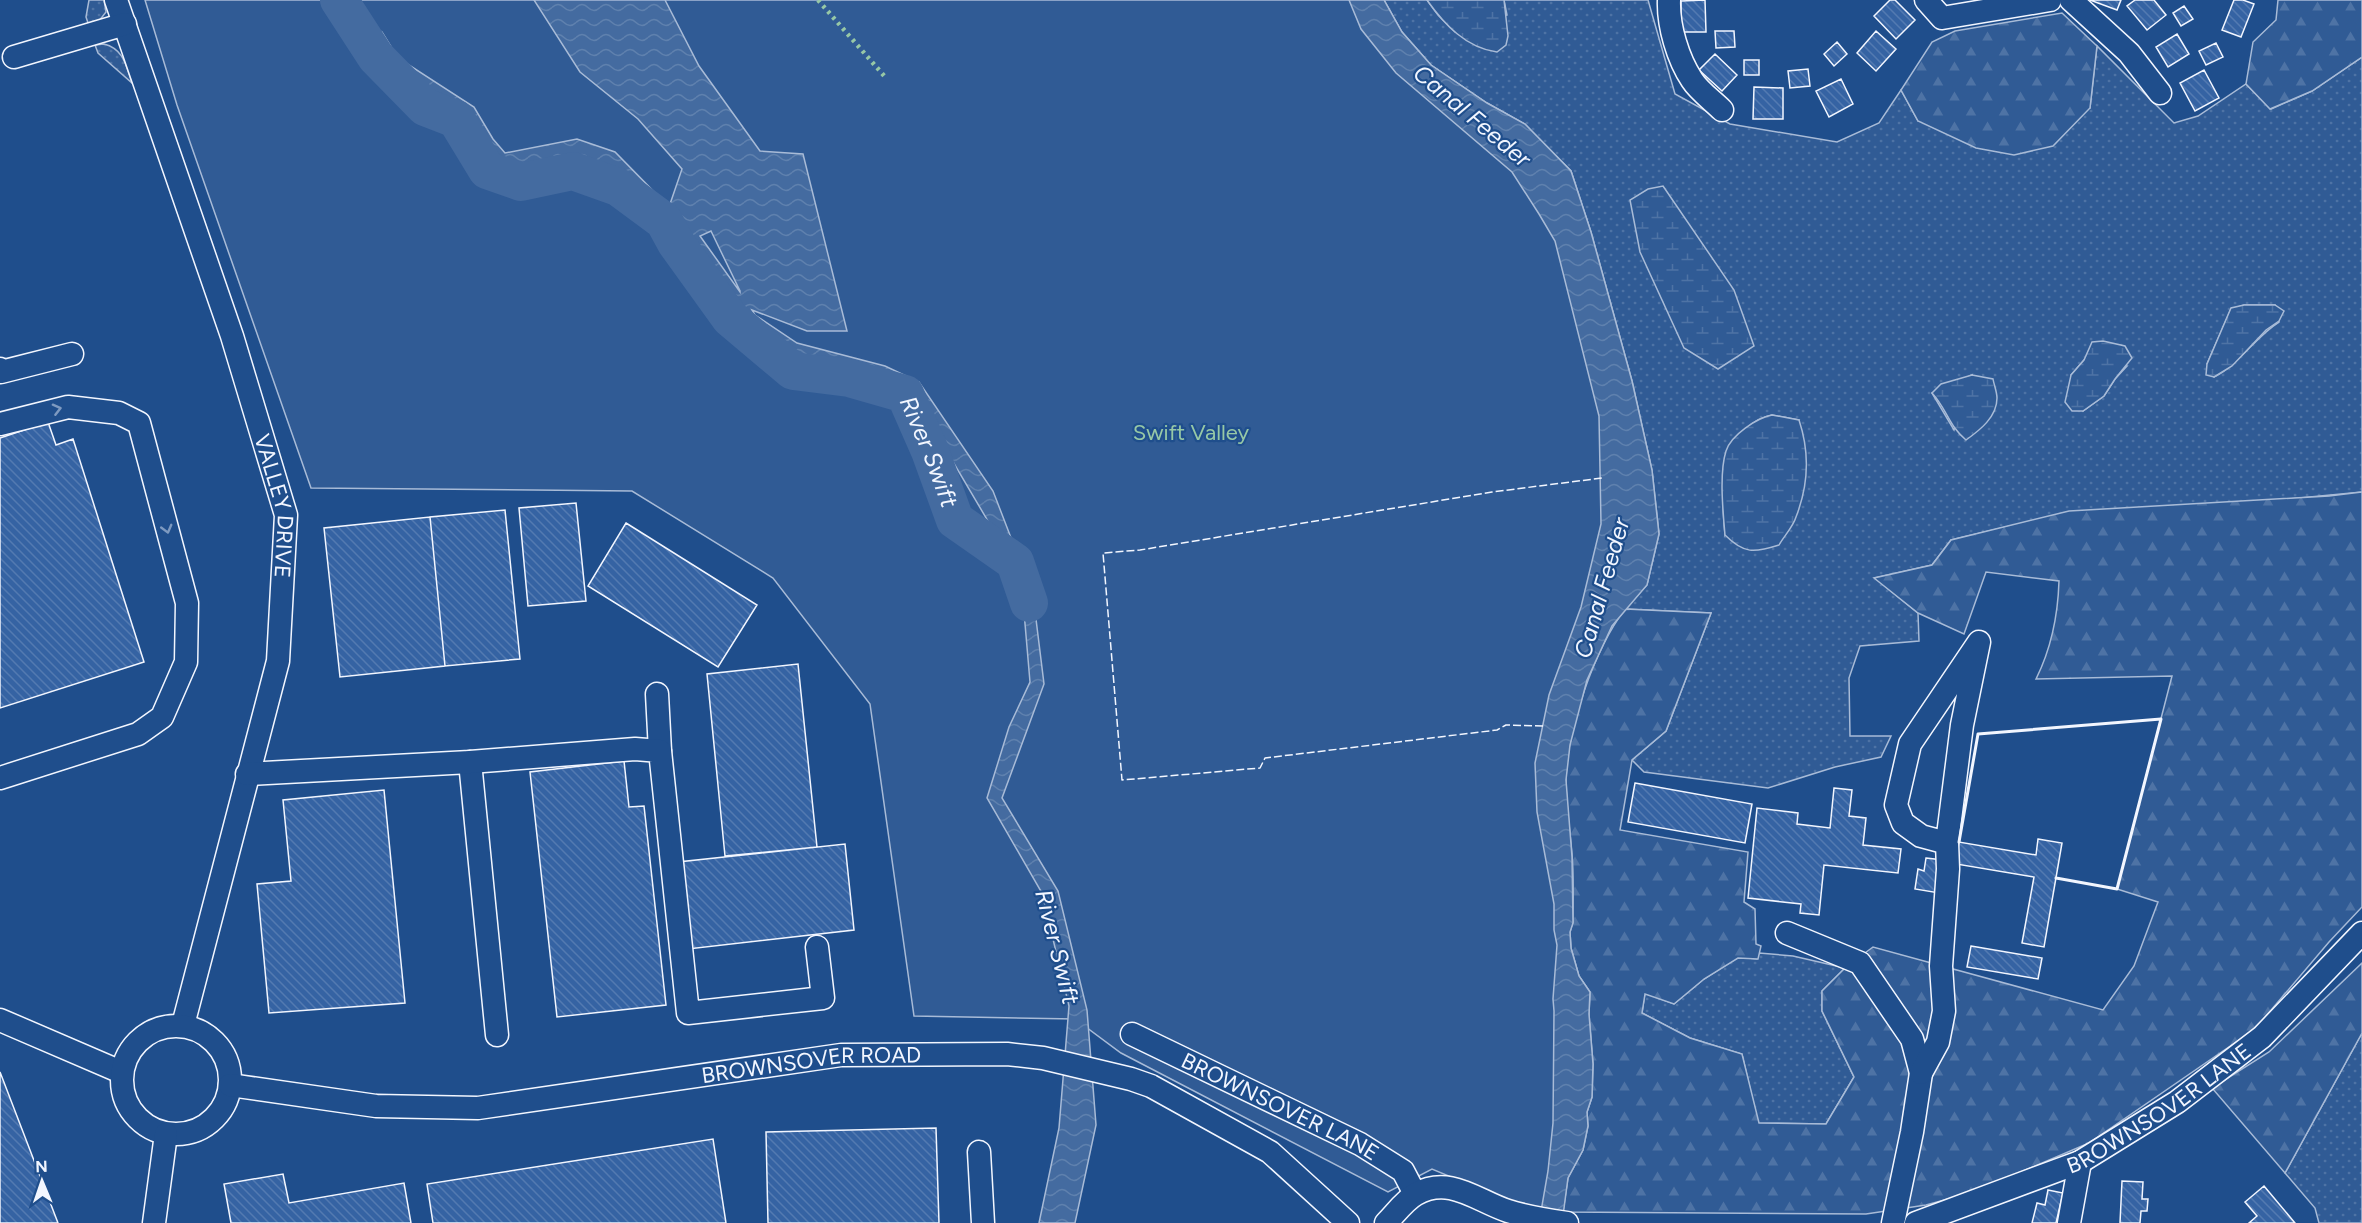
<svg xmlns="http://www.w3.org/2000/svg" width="2362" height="1223" viewBox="0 0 2362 1223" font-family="Figtree,sans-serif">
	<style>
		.grass { fill: url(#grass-dots); stroke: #a8bbd7; stroke-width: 1.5; fill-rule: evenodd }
		.forest { fill: url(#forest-firs); stroke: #a8bbd7; stroke-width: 1.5 }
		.wetland { fill: url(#wetland-marsh); stroke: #a8bbd7; stroke-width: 1.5 }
		.park { fill: #305b95; stroke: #a8bbd7; stroke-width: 1.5 }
		.water { fill: url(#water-waves); stroke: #a8bbd7; stroke-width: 1.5; fill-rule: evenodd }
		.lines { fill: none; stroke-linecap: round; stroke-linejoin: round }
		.river { stroke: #446ba0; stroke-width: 38 }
		.building { fill: url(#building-back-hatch); stroke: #f2f6ff; stroke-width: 1.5 }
		.minor-casing { stroke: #f2f6ff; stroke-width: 25 }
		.minor { stroke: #1f4e8c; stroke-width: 22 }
		.hedge { stroke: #97c8a6; stroke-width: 4.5; stroke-dasharray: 3 4.5; stroke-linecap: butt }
		.fence { stroke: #f2f6ff; stroke-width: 1.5; stroke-dasharray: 8 3; stroke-linecap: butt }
		.wall { stroke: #f2f6ff; stroke-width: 3 }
		.oneway { stroke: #7e9ac0 }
		.labels { text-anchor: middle; stroke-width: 4.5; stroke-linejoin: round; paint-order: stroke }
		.park-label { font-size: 22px; fill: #97c8a6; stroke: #1f4e8c }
		.street-label { font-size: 22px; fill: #f2f6ff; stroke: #1f4e8c }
		.water-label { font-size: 24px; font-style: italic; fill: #f2f6ff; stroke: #1f4e8c }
	</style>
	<defs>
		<pattern id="grass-dots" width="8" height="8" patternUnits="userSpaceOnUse" patternTransform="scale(1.5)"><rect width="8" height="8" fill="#305b95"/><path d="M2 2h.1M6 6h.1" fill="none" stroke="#4e73a5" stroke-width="1.8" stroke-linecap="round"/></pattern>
		<pattern id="forest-firs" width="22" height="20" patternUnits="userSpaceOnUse" patternTransform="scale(1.5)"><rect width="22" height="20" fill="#305b95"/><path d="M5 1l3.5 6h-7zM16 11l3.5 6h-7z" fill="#4e73a5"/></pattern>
		<pattern id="wetland-marsh" width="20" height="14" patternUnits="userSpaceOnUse" patternTransform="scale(1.5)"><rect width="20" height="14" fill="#305b95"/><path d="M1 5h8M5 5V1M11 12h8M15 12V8" fill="none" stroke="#4e73a5"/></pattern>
		<pattern id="water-waves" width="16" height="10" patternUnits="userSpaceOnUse" patternTransform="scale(1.5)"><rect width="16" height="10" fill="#446ba0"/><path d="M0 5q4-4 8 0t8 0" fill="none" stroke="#5f81ae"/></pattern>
		<pattern id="building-back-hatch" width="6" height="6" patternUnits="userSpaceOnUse" patternTransform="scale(1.5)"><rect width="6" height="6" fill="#3563a3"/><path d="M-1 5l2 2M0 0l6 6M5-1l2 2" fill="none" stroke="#537ab1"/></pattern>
	</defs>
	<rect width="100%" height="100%" fill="#1f4e8c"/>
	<path class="grass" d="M89 0H104L106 12 99 21 89 26 86 17Z
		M1384 0H1427L1438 15 1455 32 1507 15 1504 0H1648L1675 94 1730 124 1837 142 1879 123 1901 90 1918 121 2090 108 2097 46 2174 123 2198 116 2246 84 2271 109 2312 91 2362 57V492L2010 526 1951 540 1932 565 1875 578 1918 613 1919 641 1860 646 1849 678 1850 736H1891L1881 757 1835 767 1768 788 1644 772 1632 760 1666 731 1711 613 1625 609 1647 585 1659 534 1652 470 1632 381 1591 232 1571 171 1525 124 1487 103 1431 65 1402 32ZM2244 305H2275L2279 322C2255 337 2240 364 2214 377L2207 364 2231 309ZM2084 360 2127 366 2115 379 2104 396 2083 411 2071 375ZM1972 375 1954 430 1932 393ZM1772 415 1799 420 1725 535C1722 500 1720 485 1734 452 1743 431 1749 420 1772 415Z
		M104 44C124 49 126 66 132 83L98 53 95 45Z
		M1759 953 1793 956 1845 968 1822 991V1011L1854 1077 1826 1124 1758 1123 1742 1054 1690 1038 1642 1013 1645 993 1674 1004 1704 979 1738 957 1757 959Z
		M2362 1033V1223H2319L2315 1208 2285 1173Z"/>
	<path class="forest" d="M2278 0H2362V57L2312 91 2270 109 2246 84 2253 42 2276 20Z
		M2062 13 2097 46 2090 108 2053 146 2014 155 1976 148 1918 121 1901 90 1932 42 1955 31Z
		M2362 492V907L2329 942 2255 1029 2089 1143 1974 1192 1926 1205 1866 1214 1563 1212 1568 1178 1583 1150 1588 1126 1587 1112 1592 1097 1593 1064 1589 1014 1590 992 1579 976 1571 948 1570 932 1573 922C1573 900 1574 876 1572 854 1570 830 1566 805 1566 780 1567 729 1594 650 1625 609L1711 613 1666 731 1632 760 1620 830 1748 852 1744 902 1755 909 1756 944 1761 946 1758 959 1738 958 1704 979 1674 1004 1645 994 1642 1013 1690 1038 1742 1054 1759 1123 1826 1124 1854 1077 1822 1011V991L1845 968 1873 947 2103 1010 2134 966 2158 902 2117 889 2172 676 2036 679C2051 649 2058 613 2059 581L1986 572 1964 634 1918 613 1874 578 1932 565 1951 540 2069 511 2329 496Z
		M2362 963V1033L2285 1173 2212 1088 2269 1052Z"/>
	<path class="wetland" d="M1427 0H1504L1508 36 1506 45 1497 52C1466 48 1444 24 1427 0Z
		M1663 186 1734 290 1754 346 1718 369 1684 348 1640 252 1630 200 1648 189Z
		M2244 305H2275L2284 311 2279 321 2266 330 2232 366 2214 377 2206 375 2207 364 2231 308Z
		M2103 341 2125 346 2132 358 2115 379 2104 396 2083 411H2072L2065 402 2071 375 2084 360 2092 342Z
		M1972 375 1993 379C1994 385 1997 392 1997 398 1997 417 1980 430 1966 440 1948 425 1947 409 1932 393L1941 384Z
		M1772 415 1799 420C1810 453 1809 484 1796 517 1793 527 1784 536 1779 545 1754 553 1744 554 1725 535 1723 512 1719 473 1726 451 1731 435 1757 418 1772 415Z"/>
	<path class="park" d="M145 0H1364L1545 181 1627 477 1558 739 1570 1120 1546 1209 1504 1199 1432 1169 1388 1192 1121 1053 1075 1019 914 1016 870 704 773 578 632 491 311 488 177 105Z"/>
	<path class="water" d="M340 0H351L357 17 382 32 398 58 474 107 493 139 505 153 577 139 615 152 669 207 682 169 638 119 580 72 534 0H665L699 66 760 151 803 154 847 331H807L752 310 755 315 797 343 885 366 919 382 993 491 1033 595 1044 684 1002 798 1058 891 1087 1010 1096 1125 1075 1223H1039L1059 1128 1069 1006 1042 893 987 798 1009 727 1030 682 1024 612 1005 550 916 399 895 387 791 358 740 321 684 241 676 243 664 221 667 214 614 168 575 156 514 165 497 163 464 118 431 105 368 37 350 25ZM711 231 740 291V292L700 236Z
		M1349 0H1384L1402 32 1431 65 1487 103 1525 124 1571 171 1591 232 1632 381 1652 470 1659 534 1647 585 1612 626 1587 680 1570 745 1566 780 1572 857 1573 923 1570 932 1571 948 1579 976 1590 992 1589 1014 1593 1064 1592 1097 1587 1112 1588 1126 1583 1150 1568 1178 1562 1223H1539L1548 1171 1553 1123 1554 1011 1553 999 1557 945 1554 930V904L1537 812 1535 763 1549 695 1581 607 1601 524 1599 416 1555 241 1539 214 1512 172 1396 73 1361 29Z"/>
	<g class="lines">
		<path class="river" id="s1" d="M339 0 376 57 425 107 456 119 487 170 521 182 573 171 618 187 664 221 676 243 730 318 793 371 849 378 905 394 930 451 955 520 1015 562 1029 603"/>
	</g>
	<path class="building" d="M1705 0 1706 32H1681V1Z
		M1890 0H1895L1915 20 1896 39 1874 16Z
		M2090 0H2121L2117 10Z
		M2135 0H2154L2166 15 2147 30 2127 6Z
		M2234 0H2243L2254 4 2241 37 2222 30Z
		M2184 6 2193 19 2181 26 2173 13Z
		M1715 31H1734L1735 47 1716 48Z
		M1876 31 1896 49 1876 71 1857 53Z
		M2177 34 2189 54 2168 67 2156 47Z
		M1837 42 1847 54 1834 66 1824 54Z
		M2216 43 2223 57 2206 65 2199 51Z
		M1715 54 1737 75 1722 91 1699 70Z
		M1744 60H1759V75H1744Z
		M1808 69 1810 86 1790 88 1788 71Z
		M2204 70 2219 98 2195 111 2180 83Z
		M1841 79 1853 104 1829 117 1816 91Z
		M1754 87 1783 88V119H1753Z
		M48 422 56 445 73 439 144 662 0 708V438Z
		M576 503 586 601 528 606 519 508Z
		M505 510 520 659 445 666 430 517Z
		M430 517 445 666 340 677 324 528Z
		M626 523 757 605 718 667 588 586Z
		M798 664 817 847 725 856 707 674Z
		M624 761 629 807 644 806 666 1005 557 1017 530 772Z
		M1635 783 1752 804 1745 843 1628 822Z
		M1834 788 1852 790 1849 816 1866 818 1863 845 1901 849 1898 873 1824 865 1819 915 1800 913 1801 904 1748 898 1757 808 1798 813 1797 824 1830 828Z
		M384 790 405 1003 269 1013 257 884 291 881 283 800Z
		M2038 839 2062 843 2044 947 2022 943 2034 877 1956 864 1959 842 2036 855Z
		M845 844 854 930 688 949 678 862Z
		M1926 858 1943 860 1939 893 1915 889 1918 869 1924 871Z
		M1971 946 2042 958 2038 979 1967 967Z
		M0 1072 58 1223H0Z
		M936 1128 939 1223H768L766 1132Z
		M713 1139 726 1223H433L427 1184Z
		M283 1174 289 1203 404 1183 411 1223H231L224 1184Z
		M2122 1181 2143 1182 2142 1199H2148L2147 1211H2141L2140 1223H2120Z
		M2264 1186 2295 1223H2249L2257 1216 2245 1202Z
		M2048 1190 2063 1193 2056 1223H2032L2037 1203 2045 1205Z"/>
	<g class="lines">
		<g class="minor-casing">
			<g id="minor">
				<path id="s2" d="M116 0 232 336 286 515 278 661 183 1025"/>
				<path d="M1669 0C1668 26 1678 59 1692 80 1699 91 1713 101 1722 110"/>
				<path d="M1926 0 1942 18 2050 0"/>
				<path d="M2071 0 2129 53 2160 93"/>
				<path d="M14 57 125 24"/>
				<path d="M0 369 1 372 72 354"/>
				<path d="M0 424 68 407 119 413 139 423 187 603 186 662 162 717 138 734 0 778"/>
				<path d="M657 694 660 751"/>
				<path d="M470 762 497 1035"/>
				<path d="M247 774 470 762 635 749 660 751 688 1013 823 998 817 947"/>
				<path d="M1787 933 1860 963 1912 1039 1921 1073 1912 1132 1893 1223"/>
				<path d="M0 1020 121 1072"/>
				<circle cx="176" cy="1080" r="54"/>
				<path id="s3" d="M1132 1034 1360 1144 1403 1171 1415 1194"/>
				<path d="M1921 1073 1938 1042 1944 1011 1941 966 1948 869 1947 843 1962 725 1979 642 1910 744 1896 805 1903 823 1921 836 1947 843"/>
				<path id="s4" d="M230 1085 376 1106 478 1108 841 1055 1007 1054 1043 1058 1131 1079 1151 1086 1270 1152 1348 1223"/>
				<path d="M979 1152 983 1223"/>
				<path d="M154 1223 166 1134"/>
				<path d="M1386 1223C1395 1214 1405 1200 1416 1194 1450 1175 1477 1201 1508 1211 1527 1217 1547 1220 1567 1223"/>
				<path id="s5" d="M1916 1223 2080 1162 2177 1102 2262 1037 2362 933"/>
				<path d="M2069 1223 2080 1162"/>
			</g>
		</g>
		<use href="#minor" class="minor"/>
		<path class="hedge" d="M818 0 886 78"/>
		<path class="fence" d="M1543 726 1506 725 1497 730 1265 758 1260 768 1122 780 1103 553 1140 550 1492 492 1602 478"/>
		<path class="wall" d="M1959 842 1978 734 2161 719 2117 889 2056 878"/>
	</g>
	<defs><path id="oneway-chevron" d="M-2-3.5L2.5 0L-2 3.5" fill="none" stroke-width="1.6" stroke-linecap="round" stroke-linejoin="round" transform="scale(1.5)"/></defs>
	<g class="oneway">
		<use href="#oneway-chevron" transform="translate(57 409) rotate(-14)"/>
		<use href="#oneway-chevron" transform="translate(167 529) rotate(75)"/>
	</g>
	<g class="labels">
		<g class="park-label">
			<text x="1191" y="440">Swift Valley</text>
		</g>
		<g class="street-label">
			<text dy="8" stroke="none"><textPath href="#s2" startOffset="532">VALLEY DRIVE</textPath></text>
			<text dy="8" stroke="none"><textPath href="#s4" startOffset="586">BROWNSOVER ROAD</textPath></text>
			<text dy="8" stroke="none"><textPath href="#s5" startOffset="270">BROWNSOVER LANE</textPath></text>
			<text dy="8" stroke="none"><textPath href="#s3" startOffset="165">BROWNSOVER LANE</textPath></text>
		</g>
		<g class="water-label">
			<text transform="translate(1472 116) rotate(40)" y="8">Canal Feeder</text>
			<text dy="8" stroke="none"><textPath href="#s1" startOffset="802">River Swift</textPath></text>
			<text transform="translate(1602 588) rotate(-74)" y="8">Canal Feeder</text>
			<text transform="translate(1057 947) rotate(76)" y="8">River Swift</text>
		</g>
	</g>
	<g transform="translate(42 1181) rotate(358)" stroke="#1f4e8c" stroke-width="4.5" paint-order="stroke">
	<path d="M0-4.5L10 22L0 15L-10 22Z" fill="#f2f6ff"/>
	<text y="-9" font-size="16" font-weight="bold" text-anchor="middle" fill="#f2f6ff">N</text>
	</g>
</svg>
